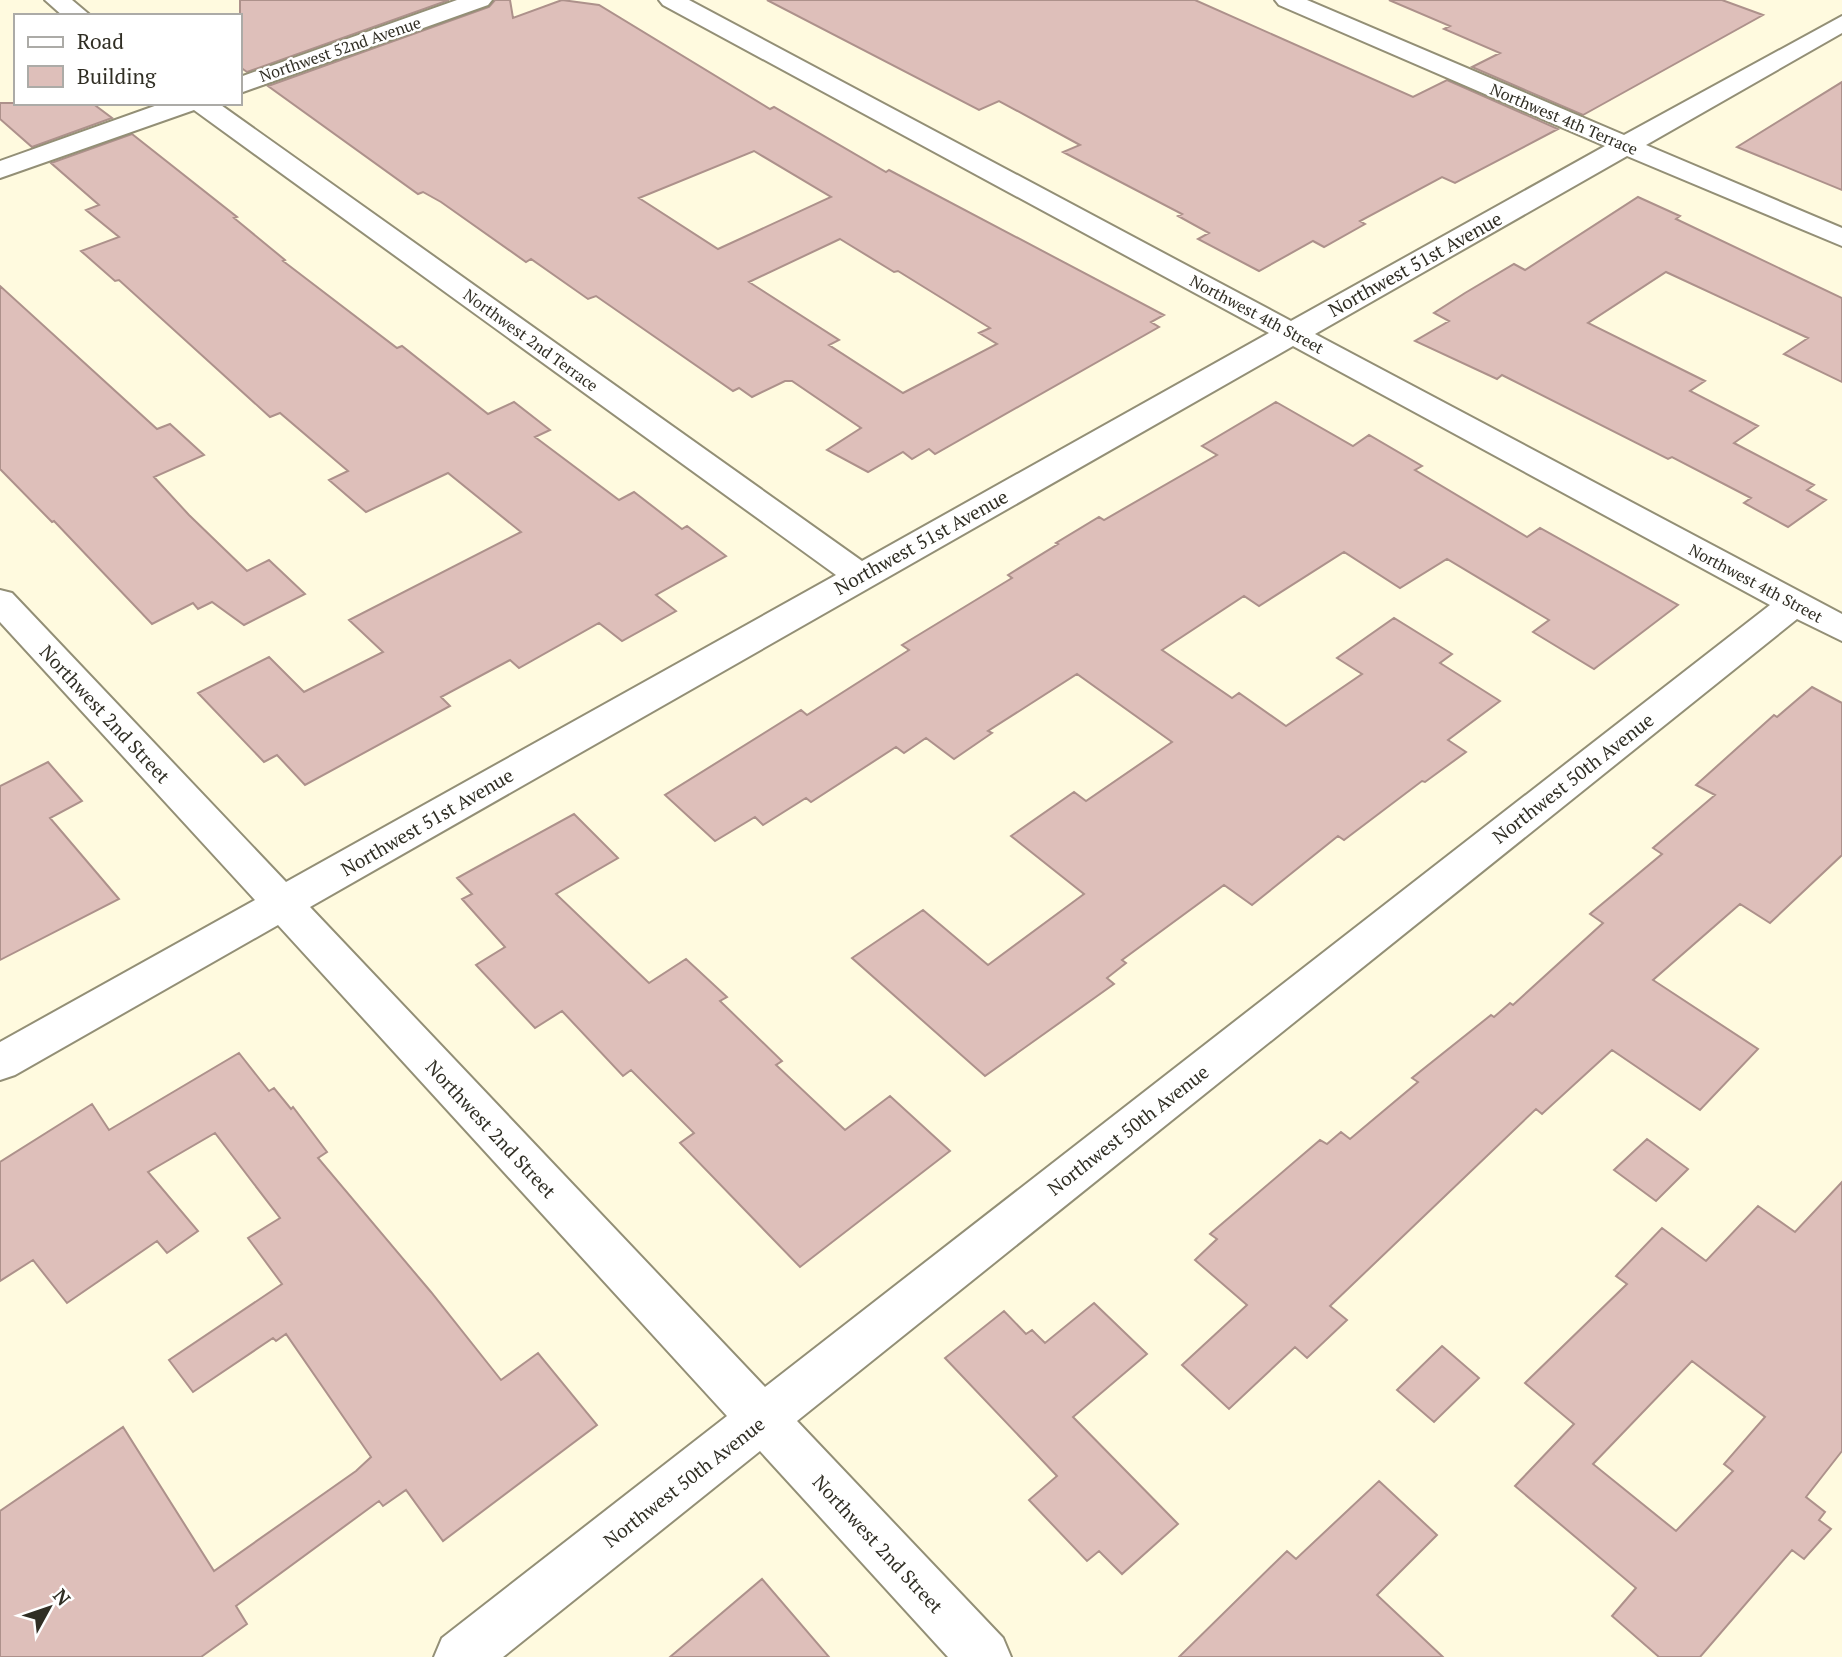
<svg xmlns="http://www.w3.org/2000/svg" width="1842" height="1657" viewBox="0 0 1842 1657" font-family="'PT Serif',serif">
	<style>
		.building { fill: #debfba; stroke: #ad918b; stroke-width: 2; fill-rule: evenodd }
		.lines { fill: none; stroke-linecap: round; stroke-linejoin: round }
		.street-casing { stroke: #938f76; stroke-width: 4 }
		.street { fill: #fff; fill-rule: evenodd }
		.labels { text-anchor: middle; stroke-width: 5; stroke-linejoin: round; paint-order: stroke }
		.far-street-label { font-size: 16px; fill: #302e24; stroke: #fff }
		.street-label { font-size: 19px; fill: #302e24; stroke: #fff }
	</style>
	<rect width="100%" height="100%" fill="#fffadf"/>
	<path class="building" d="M240 0H449L247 72 240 67Z
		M495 0H510L513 18 562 0 599 5 770 109 774 107 886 172 889 170 1164 315 1151 322 1159 327 935 454 929 449 912 459 903 452 868 472 827 450 861 428 792 381H785L752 397 739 388 733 391 596 296 588 299 531 259 526 262 441 202 423 192 418 194 268 86 489 7ZM754 151 831 197 718 249 639 198ZM840 239 894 272 898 271 990 328 979 333 997 344 903 393 829 345 839 340 749 282Z
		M767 0H1195L1413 97 1447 80 1558 129 1455 183 1442 177 1360 221 1365 224 1324 247 1313 241 1259 271 1198 239 1209 233 1178 216 1182 214 1063 152 1080 145 999 101 979 110Z
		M1389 0H1722L1763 15 1583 115 1472 67 1500 53 1444 29 1450 26Z
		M1842 82V190L1737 147Z
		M0 103H92L112 118 32 147 0 119Z
		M132 134 237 217 234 218 285 260 283 261 397 348 402 346 488 414 514 402 550 430 535 437 619 500 634 492 682 529 687 526 726 556 656 595 676 611 622 641 599 623 519 668 510 660 441 697 450 706 305 785 277 755 264 762 198 693 269 657 304 692 383 652 349 620 521 532 448 473 366 512 329 480 348 471 280 413 270 417 119 280 115 281 81 251 119 237 86 210 99 205 51 163Z
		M1638 197 1680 216 1676 219 1842 298V382L1784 354 1808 338 1666 272 1588 323 1705 381 1690 391 1758 426 1734 443 1814 485 1807 490 1826 500 1788 527 1744 503 1751 498 1672 457 1668 459 1502 375 1497 379 1415 341 1449 321 1434 313 1465 293 1514 264 1525 270Z
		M0 286 157 429 170 424 204 455 154 477 189 515 247 571 269 560 305 594 244 625 212 602 198 609 193 603 152 624 54 521 52 522 0 469Z
		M1276 402 1353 446 1369 435 1422 466 1415 470 1527 537 1540 528 1678 605 1594 669 1533 632 1549 620 1447 559 1400 588 1344 552 1259 606 1244 596 1162 650 1232 698 1239 693 1286 726 1362 674 1337 658 1394 618 1452 654 1440 663 1500 701 1448 740 1466 752 1425 782 1422 781 1344 840 1338 836 1252 905 1224 885 1122 960 1126 963 1107 978 1114 984 985 1076 852 958 923 910 988 965 1084 894 1011 836 1074 792 1086 801 1172 742 1077 674 988 731 992 733 954 759 926 738 904 753 896 747 811 802 806 798 763 825 755 817 715 841 665 795 801 710 807 715 909 650 902 645 1012 578 1008 575 1058 544 1056 543 1099 517 1104 520 1217 455 1202 446Z
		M1812 687 1842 703V855L1770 923 1740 904 1653 980 1758 1049 1700 1110 1612 1050 1542 1114 1536 1109 1330 1306 1347 1320 1307 1358 1295 1347 1229 1409 1182 1365 1247 1305 1195 1260 1217 1239 1210 1234 1320 1140 1327 1144 1341 1132 1350 1139 1418 1082 1412 1078 1491 1015 1494 1017 1510 1003 1513 1005 1603 923 1590 914 1662 854 1653 848 1715 795 1696 785 1774 715 1777 717Z
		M48 762 82 801 50 818 119 899 0 960V786Z
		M574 814 618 858 556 894 649 983 686 959 727 997 720 1001 782 1061 776 1065 845 1130 890 1096 950 1151 800 1267 680 1143 694 1133 631 1070 623 1076 562 1011 535 1028 476 965 505 947 462 899 472 894 457 878Z
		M239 1053 269 1091 274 1088 291 1109 293 1107 327 1152 318 1158 431 1292 501 1380 538 1353 597 1425 443 1541 406 1490 383 1506 379 1501 236 1606 247 1624 201 1657H0V1511L123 1427 214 1571 356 1471 371 1457 286 1334 276 1341 273 1338 193 1392 169 1360 282 1284 248 1238 280 1218 215 1133 148 1172 198 1231 167 1253 157 1241 67 1303 33 1260 0 1281V1162L92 1104 109 1130Z
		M1647 1139 1688 1169 1656 1201 1614 1170Z
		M1842 1182V1451L1806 1497 1825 1512 1819 1520 1831 1529 1804 1559 1792 1550 1700 1657H1659L1612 1616 1636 1588 1515 1486 1574 1424 1525 1383 1627 1284 1616 1276 1662 1228 1706 1261 1758 1206 1795 1232ZM1692 1361 1765 1417 1724 1464 1733 1471 1676 1531 1593 1464Z
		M1094 1303 1147 1354 1073 1417 1178 1524 1122 1574 1099 1551 1087 1561 1029 1500 1057 1476 945 1358 1004 1311 1026 1334 1032 1330 1045 1343Z
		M1442 1346 1479 1378 1434 1422 1397 1390Z
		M1379 1481 1437 1535 1377 1595 1443 1657H1179L1287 1551 1296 1559Z
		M762 1579 829 1657H670Z"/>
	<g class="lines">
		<g class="street-casing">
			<path id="street" d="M45 0H72L91 16H63Z
				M457 0H492L488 5 240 93V77Z
				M659 0H689L1291 321 1605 146 1279 5 1275 0H1307L1624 135 1842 16V33L1646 145 1842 228V246L1627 156 1315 334 1842 614V641L1797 619 797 1421 1003 1638 1011 1657H948L760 1451 503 1657H434L442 1638 727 1416 278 925 15 1075 0 1080V1042L255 900 0 622V590L12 593 286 882 836 575 194 110 0 178V161L163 103H218L862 561 1269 333 663 5ZM1293 346 1770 605 765 1387 310 907Z"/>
		</g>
		<use href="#street" class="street"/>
	</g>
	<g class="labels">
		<g class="far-street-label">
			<text transform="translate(340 49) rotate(-19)" y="6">Northwest 52nd Avenue</text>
			<text transform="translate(1564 119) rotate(23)" y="6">Northwest 4th Terrace</text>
			<text transform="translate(1257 314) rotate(28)" y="6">Northwest 4th Street</text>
			<text transform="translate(531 340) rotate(36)" y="6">Northwest 2nd Terrace</text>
			<text transform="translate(1756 583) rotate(28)" y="6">Northwest 4th Street</text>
		</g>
		<g class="street-label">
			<text transform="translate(1415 264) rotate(-29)" y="7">Northwest 51st Avenue</text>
			<text transform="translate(921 542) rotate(-29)" y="7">Northwest 51st Avenue</text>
			<text transform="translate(105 714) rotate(47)" y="7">Northwest 2nd Street</text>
			<text transform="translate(1573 778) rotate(-38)" y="7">Northwest 50th Avenue</text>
			<text transform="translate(427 822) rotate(-30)" y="7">Northwest 51st Avenue</text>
			<text transform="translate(491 1129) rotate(47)" y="7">Northwest 2nd Street</text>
			<text transform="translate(1128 1130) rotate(-38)" y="7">Northwest 50th Avenue</text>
			<text transform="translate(684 1482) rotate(-38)" y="7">Northwest 50th Avenue</text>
			<text transform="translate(878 1544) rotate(47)" y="7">Northwest 2nd Street</text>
		</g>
	</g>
	<rect x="14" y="14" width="228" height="91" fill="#ffffff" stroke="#acaba7" stroke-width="2"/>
	<rect x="28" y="37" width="35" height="10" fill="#ffffff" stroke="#acaba7" stroke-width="2"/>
	<text x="77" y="49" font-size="21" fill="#302e24">Road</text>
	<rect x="28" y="66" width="35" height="21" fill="#debfba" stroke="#acaba7" stroke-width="2"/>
	<text x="77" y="84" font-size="21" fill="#302e24">Building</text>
	<g transform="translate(49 1608) rotate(50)" stroke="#ffffff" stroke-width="5" paint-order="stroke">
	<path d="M0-5L12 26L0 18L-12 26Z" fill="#302e24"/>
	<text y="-10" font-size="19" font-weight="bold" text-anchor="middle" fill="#302e24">N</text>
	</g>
</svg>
